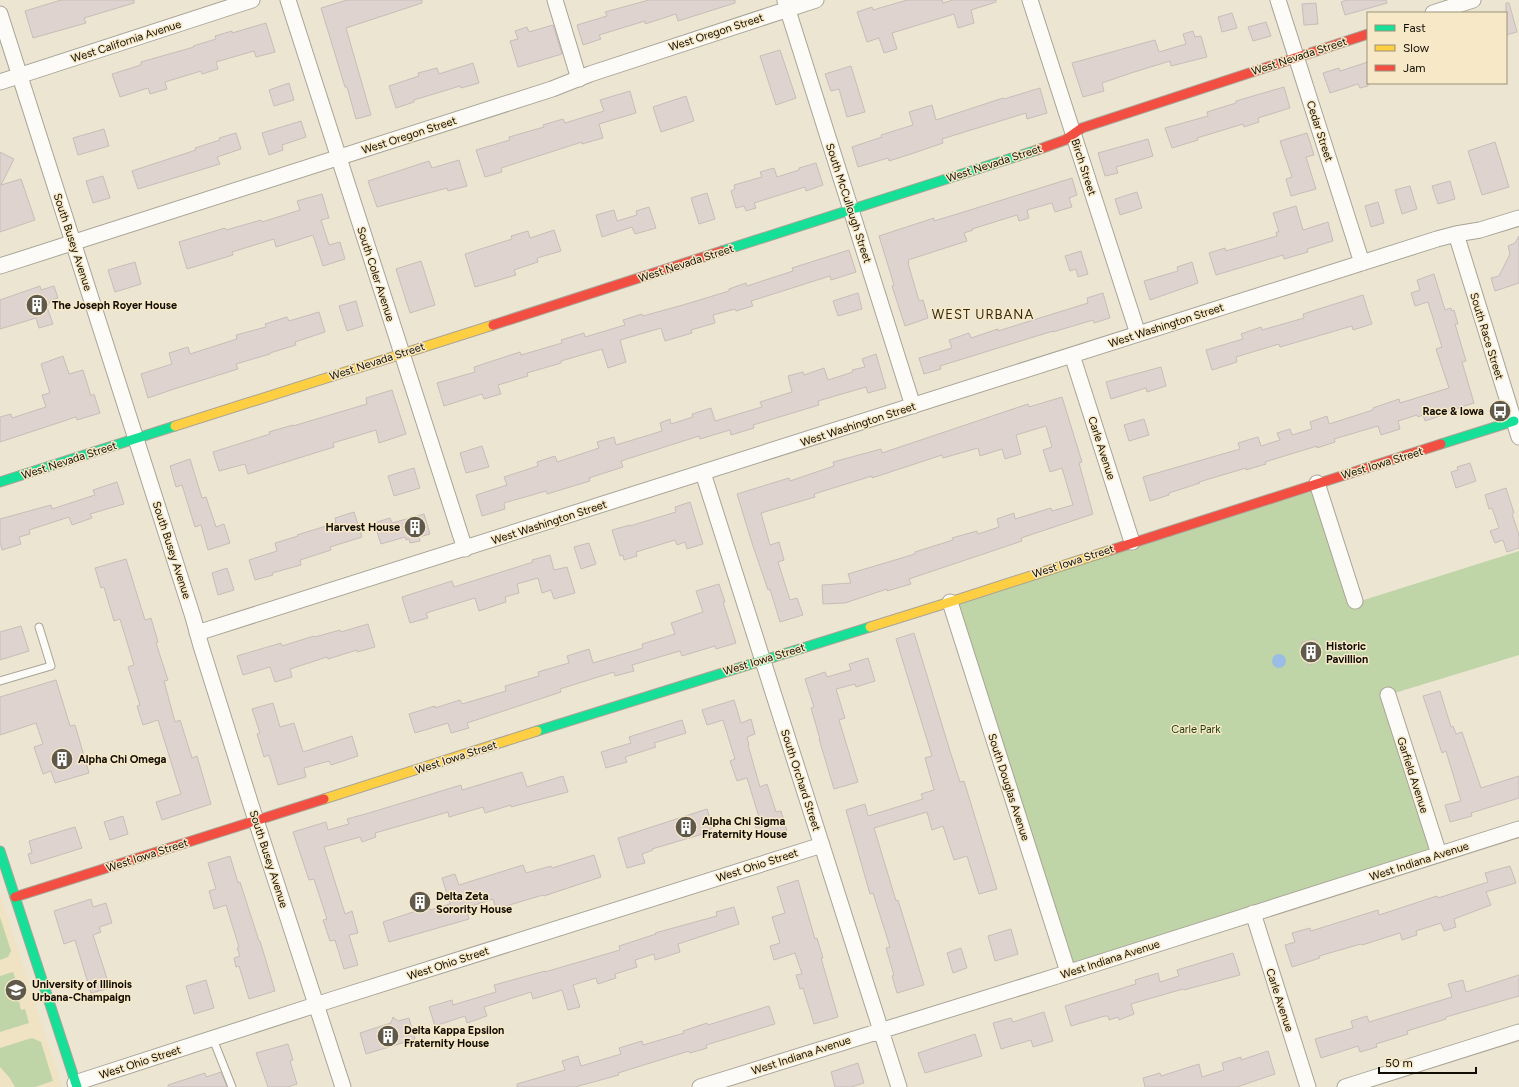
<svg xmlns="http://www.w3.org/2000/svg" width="1519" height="1087" viewBox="0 0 1519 1087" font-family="Figtree,sans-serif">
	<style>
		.built { fill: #efe3c4 }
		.green { fill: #bfd4a7 }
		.water { fill: #9bbce4 }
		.building { fill: #ded3ce; stroke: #c8bdb8 }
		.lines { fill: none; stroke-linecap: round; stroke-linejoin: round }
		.lane-casing { stroke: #a9a496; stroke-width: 9 }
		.street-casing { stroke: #a9a496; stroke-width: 17 }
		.fast-casing { stroke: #a9a496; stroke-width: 11 }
		.slow-casing { stroke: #a9a496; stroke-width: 11 }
		.jam-casing { stroke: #a9a496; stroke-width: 11 }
		.lane { stroke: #fcfbf8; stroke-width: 7 }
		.street { stroke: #fcfbf8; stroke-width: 15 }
		.fast { stroke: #16e098; stroke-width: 9 }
		.slow { stroke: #ffcf43; stroke-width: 9 }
		.jam { stroke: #f24e42; stroke-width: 9 }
		.labels { text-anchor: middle; stroke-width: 3; stroke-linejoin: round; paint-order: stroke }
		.street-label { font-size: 11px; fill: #120d03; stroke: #f7e9c8 }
		.poi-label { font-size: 11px; font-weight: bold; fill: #120d03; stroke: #f7e9c8; text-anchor: start }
		.park-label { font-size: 11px; fill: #223f0c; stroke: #f7e9c8 }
		.quarter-label { font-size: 13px; letter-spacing: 1px; fill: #352a0e; stroke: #f7e9c8 }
	</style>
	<rect width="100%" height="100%" fill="#ece5d2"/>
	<path class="built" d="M0 894 62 1087H0Z"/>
	<path class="green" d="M1313 491 1348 605 1519 551V655L1388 695 1439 854 1068 972 950 602Z
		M0 917 11 951 8 957 0 960Z
		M13 972 22 1000 19 1001 21 1010 25 1009 29 1023 0 1032V976Z
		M32 1038 41 1042 53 1081 35 1087H15L9 1077 0 1067V1048Z"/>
	<path class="water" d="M1272 661a7 7 0 1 1 14 0a7 7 0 1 1-14 0Z"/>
	<path class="building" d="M61 0H134V3L84 18 86 23 33 38 25 11Z
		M347 0H422V3L346 28 371 115 356 119 347 87H345L321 8Z
		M649 0H735V3L678 21 676 14 645 24V21L599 35 601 39 583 45 577 25 607 16 605 12Z
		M907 0H942L943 3 953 0H996V2L971 10 974 23 958 28 954 14 892 33 897 49 884 53 879 38 867 42 857 12 872 7 873 10Z
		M1346 0H1386L1387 3 1345 15 1341 2Z
		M1316 3 1318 24 1304 25 1302 4Z
		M1506 3H1509L1517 32 1506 35Z
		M1232 13 1237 28 1222 32 1218 17Z
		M1266 22 1271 36 1253 41 1248 27Z
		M266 23 275 52 256 57 254 51 216 62 218 69 202 74 201 71 165 82 167 89 150 94 148 88 120 97 112 74 141 65V62L194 47 193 46 216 39 215 36 232 31V33Z
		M553 25 562 54 518 67 510 41 518 39 515 31 527 27 529 32Z
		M1193 31 1195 37 1201 36 1207 57 1171 66 1170 61 1131 73 1102 83 1104 91 1083 97 1072 63 1155 40 1159 52 1186 44 1183 34Z
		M780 50 796 98 776 105 760 56Z
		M1368 62V86L1360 88 1358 84 1330 93 1323 73 1339 68 1340 71Z
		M473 63 479 83 461 88 460 86 414 100V102L396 108 389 86 419 76 418 73 437 68 439 74Z
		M851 66 865 112 847 117 839 89 831 91 825 74Z
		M289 83 294 100 274 106 269 90Z
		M1284 87 1290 108 1258 118 1259 122 1244 127 1243 124 1197 138 1198 140 1172 148 1165 128 1208 116 1207 112 1236 103V101Z
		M1040 88 1047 113 1027 119 1026 113 942 139 943 143 911 154 889 161 888 158 858 167 852 147 882 137 881 135 913 125 909 112 932 105 936 120 1003 98 1004 99Z
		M630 91 636 113 599 124 603 138 582 144V142L501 168 502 172 485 177 476 150 510 140 509 137 544 127 543 125 563 119 565 123 604 111 600 100Z
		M686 96 694 121 661 132 653 107Z
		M301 121 306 137 282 145 283 150 269 155 262 133Z
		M104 129 109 146 78 155 73 138Z
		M236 133 241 149 217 157 220 164 138 189 132 171 196 150 195 148 220 140 219 138Z
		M1307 133 1314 155 1306 157 1316 189 1291 196 1286 179 1292 177 1280 141Z
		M1148 139 1153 156 1116 167 1118 173 1105 176 1098 153Z
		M1495 142 1509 187 1482 195 1468 151Z
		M0 152 14 159 1 185 21 179 35 220 0 232Z
		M459 160 467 186 448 191 447 188 377 207 368 181 429 161 432 168Z
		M816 163 823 185 806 191 805 187 754 203 756 208 746 211 744 206 736 208 731 191 735 189 734 185 762 177 760 172 774 168 777 177 799 170V168Z
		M103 176 110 198 93 203 86 181Z
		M1072 178 1077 195 1069 198 1072 207 1055 212 1052 203 1027 210 1029 218 1019 221 1017 215 972 229 973 230 964 233 967 241 908 260 909 263H908L919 301 923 300 928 318 905 326 892 286 894 285 879 236 934 218V221L967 211Z
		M1450 181 1455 199 1438 204 1432 186Z
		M1410 186 1417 209 1402 214 1395 190Z
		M1137 192 1142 208 1120 215 1115 199Z
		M707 193 715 219 699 224 691 198Z
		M322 194 329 218 321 220 329 245 340 242 345 259 323 266 313 235 276 247 274 239 232 252 233 255 187 269 179 242 225 228 226 230 261 220 262 222 300 210 297 201Z
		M1378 202 1384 223 1371 227 1365 206Z
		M1296 206 1303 230 1328 222 1333 241 1307 249 1308 252 1284 259 1283 255 1216 275 1209 253 1225 248 1226 251 1277 236 1276 232H1279L1273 213Z
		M649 207 656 228 635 234 632 227 602 237 596 215 614 210 617 221 637 215 636 211Z
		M554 230 561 251 537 258 538 262 514 270 516 275 475 287 465 254 512 239 511 236 528 231 530 238Z
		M1519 236V283L1495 291 1491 278 1499 276 1510 254 1508 246 1515 243Z
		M849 250 856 272 831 280 830 276 751 301 753 306 736 311 735 309 713 315 715 323 691 330 692 333 665 341 661 328 620 340 626 362 608 368 602 349 561 361V363L527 373 528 376 498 385 501 394 484 399 482 394 444 406 437 383 475 372 474 367 520 352 521 355 562 343 561 340 584 333 585 337 625 325 623 320 642 314 643 316 683 305 729 291V289L746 283 747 286 793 271 792 268Z
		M1081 251 1088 274 1078 277 1076 269 1070 271 1065 256Z
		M421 261 435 305 410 313 396 269Z
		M135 262 141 284 115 292 108 270Z
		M1192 262 1198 283 1150 300 1144 281 1178 271 1177 267Z
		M1434 274 1445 310 1451 308 1452 311 1454 310 1458 324H1455L1466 361 1462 362 1474 403 1440 414V416L1425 421 1423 415 1418 417 1417 415 1398 421 1400 429 1381 435 1378 426 1334 439 1335 442 1317 448V446L1265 462 1266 464 1246 470V468L1199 482 1200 483 1169 493V495L1150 501 1143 477 1240 449 1238 443 1258 437 1261 446 1280 440 1277 433 1290 429 1292 435 1312 429 1310 422 1327 416 1329 424 1373 410V408L1399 399 1400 403 1449 388 1436 349 1442 347 1428 302 1415 306 1411 293 1420 290 1417 280Z
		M40 286 41 290 54 286 58 298 51 300 47 307 53 324 39 328 36 318 0 329V300Z
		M858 293 862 309 838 316 833 301Z
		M1103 293 1110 318 1094 323 1093 320 1053 332V331L940 366 941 369 924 374 919 358 952 348 949 340 969 333 971 338 998 329V331L1088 303 1087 298Z
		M1363 295 1372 324 1353 330 1352 326 1280 347 1279 344 1236 357 1237 362 1212 370 1206 350 1243 339 1241 334 1261 327 1262 330 1304 318 1303 314Z
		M356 301 363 326 347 331 339 306Z
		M319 312 325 332 295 342 296 345 270 353V354L236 364 238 369 174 389 148 398 141 374 172 364 169 353 188 347 190 354 237 339 236 335 266 327 265 324 287 317 289 321Z
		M876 354 886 388 868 393 866 387 818 401 819 405 753 425 754 428 731 435 730 430 700 439 699 436 621 461 623 467 589 478 590 481 547 494 546 491 504 503 505 509 482 516 476 495 507 485 504 477 538 466 537 462 555 456 557 462 599 448 597 442 614 437 616 445 662 431 660 423 670 419 671 424 693 417 692 414 711 408 715 421 762 407 760 402 792 392 788 376 803 372 804 375 824 368 828 380 853 372 852 370 865 367 862 359Z
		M63 356 69 374 83 370 91 396 94 394 100 413 77 420 76 417 0 442V417L11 414 12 418 46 407 42 395 50 393 41 364Z
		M1161 367 1166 386 1147 392 1146 388 1111 399 1106 382Z
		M392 390 406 434 379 443 376 430 333 443 334 447 248 474 245 464 219 471 213 452 270 434 269 432 293 425V426L367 404 366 398Z
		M1062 397 1082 462 1079 463 1093 514 1021 538 1022 541 909 579 911 584 887 591V589L845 603 823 604 822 585 851 583 848 574 915 554V552L953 540 952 538 977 531 978 534 999 527 997 519 1014 513 1015 519 1051 508 1052 511 1073 505 1062 468 1050 472 1043 450 1052 447 1046 426 1016 435 1021 454 1005 459 1002 449 980 456 978 448 943 458 942 455 872 478V476L814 494 815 497 761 513 770 545 779 542 784 560 778 562 790 600 797 598 803 615 780 622 770 589 768 590 752 543 737 494 789 478 790 481 834 466 833 462 881 449 882 453 1007 411 1028 404 1029 407Z
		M1144 419 1149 435 1129 441 1124 425Z
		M482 446 489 467 466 473 460 453Z
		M190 459 202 498 206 497 216 527 224 524 230 543 208 550 201 525 195 527 182 485 176 487 170 466Z
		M1470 463 1476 481 1456 488 1451 472 1458 470 1457 467Z
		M414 468 420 488 394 496 388 476Z
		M117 482 124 504 90 514 92 518 72 525 69 517 29 530 30 534 19 537 21 544 2 550 0 542V519L51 505 52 509 95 495 93 490Z
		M1506 488 1514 513 1512 514 1519 535V548L1507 552 1503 540 1495 543 1490 531 1499 528 1492 508 1489 509 1485 495Z
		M690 502 703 544 687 549 685 542 677 545 675 540 636 552 637 556 624 560 623 555 620 556 612 530 630 525V526L676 512 675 507Z
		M354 512 362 537 330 547 331 550 300 560 301 565 272 573 273 575 255 580 249 560 277 551 275 543 298 536 297 535 336 523 335 518Z
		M424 514 430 534 419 537 420 541 410 543 409 539 406 540 405 537 381 544 374 523 390 518 392 523Z
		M589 543 596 564 581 569 574 547Z
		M550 555 554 570 567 567 575 593 554 599 551 590 542 593 538 578 517 584 519 593 505 597 506 602 479 611 475 598 426 613 428 618 410 623 402 597 452 581 454 587 533 562 532 560Z
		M126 559 145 620 151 618 158 642 156 643 168 680 164 681 175 722 180 720 192 758 197 756 211 804 162 820 156 802 181 794 158 720 143 725 137 706 140 705 128 667 134 665 120 619 114 621 104 587 101 588 95 568Z
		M227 568 234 590 218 595 212 573Z
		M719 584 725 602H723L736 643 716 649 715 646 682 656 680 651 632 665 634 671 615 676 614 672 560 689 561 692 467 723 469 728 451 733 448 723 415 733 409 714 435 706V708L460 700 462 704 506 691 505 686 539 676 538 672 569 663 567 656 589 649 593 663 643 648 642 644 675 634 671 623 703 612 696 591Z
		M368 624 375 647 357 652V650L328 659 327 657 290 669 292 677 275 682 270 667 243 675 237 656 281 643 282 646 314 636 315 637 340 630 341 632Z
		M21 626 29 651 0 660V632Z
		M914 633 950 751 960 782 964 781 997 889 979 894 967 856 954 860 943 826 932 830 927 812 874 828 896 901 898 900 924 985 897 993 892 976 894 975 886 948 890 947 873 893 870 894 846 810 865 804 868 816 923 799 921 794 934 790 925 758 932 756 896 639Z
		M1314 639 1320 661 1308 665 1301 643Z
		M868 658 875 681 856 687 855 684 836 689 845 718 839 720 858 782 834 789 819 739H820L811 708 814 707 805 679 825 672 827 677 851 670 849 664Z
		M56 680 70 726 75 725 89 773 55 783 51 771 43 774 34 747 43 744 36 723 0 735V697Z
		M1440 691 1451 727 1453 726 1456 734 1462 732 1481 788 1519 776V798L1471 813 1472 816 1450 822 1445 805 1461 801 1446 751 1442 753 1423 696Z
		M734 700 741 723 751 719 755 734 747 737 749 745H748L760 787 767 784 776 812 781 811 787 831 760 839 753 819 759 817 747 778 737 781 730 761 735 759 723 720 707 725 702 710Z
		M273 703 280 727 294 723 303 752 352 736 358 756 331 765 329 761 304 768 306 777 278 785 269 755 264 757 257 734 260 733 252 709Z
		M682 720 686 733 654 743 656 747 625 757 627 762 606 768 601 752 631 743 629 737Z
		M522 772 527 787 563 776 568 792 511 807V805L485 813 483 807 449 817 448 812 375 833 376 837 362 842 360 837 324 847 345 914 352 911 358 933 349 935 358 965 344 969 335 940 330 941 323 920 327 919 314 879 309 880 293 832 326 822 328 830 349 824 347 819 369 813 461 785 462 790Z
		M707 809 713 828 706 831V833L652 849 653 850 642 854 645 863 627 868 618 838Z
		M123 816 128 834 110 840 104 822Z
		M75 827 82 848 31 864 28 854 32 853 29 841Z
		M594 855 601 877 544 896 543 895 496 909 493 899 466 908 469 919 389 942 383 922 416 911 412 899 425 894 430 910 450 904 442 878 455 874 459 885 523 865 526 873 551 866 552 868Z
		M230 856 238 883 240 882 259 941H260L275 991 249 999 239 966 236 967 234 958 240 956 237 948 239 947 226 905 214 909 209 891 216 889 208 863Z
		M1510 866 1516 883 1486 892 1491 905 1454 919 1456 927 1444 931 1441 923 1416 931 1417 935 1402 940 1400 933 1362 945 1361 944 1319 956 1320 958 1292 967 1285 945 1295 942 1292 933 1310 928 1311 931 1378 910 1379 915 1437 896 1438 898 1488 882 1485 873Z
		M798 880 815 939 817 938 823 958H821L838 1017 814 1024 803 988 800 989 796 975 802 974 795 953 774 960 770 946 780 943 772 917 785 913 777 887Z
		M91 899 93 907 106 903 112 923 99 927 101 932 93 935 110 988 91 993 75 940 64 944 54 911Z
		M734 907 739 924 678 944 680 952 655 960 654 954 635 960 637 967 615 974 616 978 598 984 596 978 573 985 580 1007 568 1010 562 990 533 999 531 992 484 1007 487 1016 467 1023 465 1016 435 1026 429 1007 452 1000 453 1005 496 992 494 985 545 971V972L620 950 619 946 656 934 655 933 717 916 716 912Z
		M1011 929 1018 954 995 961 988 936Z
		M961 948 967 968 953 973 947 953Z
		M1233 953 1240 975 1184 990 1183 989 1131 1004 1134 1014 1119 1020 1118 1017 1109 1020 1108 1016H1105L1071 1026 1065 1006 1136 984 1135 980 1158 973 1160 982 1179 976 1177 970Z
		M1519 975V996L1446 1017V1019L1407 1031 1408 1034 1376 1044 1377 1047 1360 1052 1358 1046 1321 1058 1315 1039 1353 1028 1351 1021 1367 1016 1369 1022 1452 997 1448 984 1463 980 1466 992Z
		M206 980 214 1008 194 1014 186 986Z
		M769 1006 775 1024 706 1045 707 1048 690 1053 689 1051 618 1073 619 1075 575 1087H517V1084L565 1070 562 1061 578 1056 581 1066 621 1054 619 1048 642 1041 643 1045 684 1033 683 1031 707 1023 708 1025Z
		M1044 1012 1053 1041 1033 1047 1031 1040 1001 1049 993 1023 1011 1018 1013 1022Z
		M393 1017 398 1021 409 1018 415 1039 366 1054 360 1033 391 1023Z
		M975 1034 982 1056 925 1073 918 1053Z
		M288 1044 293 1060 290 1061 297 1084 288 1087H268L256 1053Z
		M1268 1051 1275 1074 1237 1087H1145L1143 1078 1160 1073 1161 1076 1199 1064 1202 1077 1224 1070 1222 1063 1241 1057V1060Z
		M858 1063 864 1083 851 1087H835L831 1072Z
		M221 1072 227 1087H168V1085L205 1073 206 1077Z"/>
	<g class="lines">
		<g class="lane-casing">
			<path id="lane" d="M0 681 51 666 39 627
				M213 1039 232 1087"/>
		</g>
		<g class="street-casing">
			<path id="street" d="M288 0 465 549
				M555 0 579 79
				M1030 0 1138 334
				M1278 0 1362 263
				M785 1 913 406
				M1433 13 1473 0
				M0 14 193 617 201 646 251 805 343 1087
				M0 82 252 0
				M1456 234 1519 437
				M0 266 552 89 590 74 816 0
				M1072 355 1132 542
				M703 473 899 1087
				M1317 483 1355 601
				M950 602 1068 972
				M197 633 1437 239 1456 234 1480 230 1519 218
				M1388 695 1439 854
				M1253 913 1308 1087
				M75 1083 331 1000 822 845
				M700 1087 1057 976 1519 829
				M1345 1087 1519 1032"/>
		</g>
		<g class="fast-casing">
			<path id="fast" d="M722 251 1037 150
				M1441 444 1514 421
				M0 482 175 426
				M537 731 870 627
				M0 851 77 1087"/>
		</g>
		<g class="slow-casing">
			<path id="slow" d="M175 426 493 325
				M870 627 950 602 1111 550
				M324 799 537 731"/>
		</g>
		<g class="jam-casing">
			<path id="jam" d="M1037 150 1065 140 1082 128 1368 34
				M493 325 722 251
				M1111 550 1441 444
				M15 897 324 799"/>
		</g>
		<use href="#lane" class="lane"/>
		<use href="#street" class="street"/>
		<use href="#fast" class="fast"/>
		<use href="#slow" class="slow"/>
		<use href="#jam" class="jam"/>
	</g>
	<defs>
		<g id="building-disc" transform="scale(1.15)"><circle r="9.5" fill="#5e594b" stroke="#f7e9c8"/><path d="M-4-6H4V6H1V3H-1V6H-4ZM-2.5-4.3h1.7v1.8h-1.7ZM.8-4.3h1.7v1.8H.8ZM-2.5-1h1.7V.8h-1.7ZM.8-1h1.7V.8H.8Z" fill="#fff"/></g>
		<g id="bus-disc" transform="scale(1.15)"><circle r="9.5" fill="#5e594b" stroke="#f7e9c8"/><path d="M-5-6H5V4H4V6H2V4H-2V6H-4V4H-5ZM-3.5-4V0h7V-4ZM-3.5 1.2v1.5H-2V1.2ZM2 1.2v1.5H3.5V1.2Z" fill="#fff"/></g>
		<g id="university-disc" transform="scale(1.15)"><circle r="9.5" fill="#5e594b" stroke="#f7e9c8"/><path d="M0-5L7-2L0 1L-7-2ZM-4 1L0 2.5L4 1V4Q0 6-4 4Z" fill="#fff"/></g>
	</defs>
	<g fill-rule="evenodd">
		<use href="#building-disc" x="37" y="305"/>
		<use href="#bus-disc" x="1500" y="411"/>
		<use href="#building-disc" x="415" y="527"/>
		<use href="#building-disc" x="1311" y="652"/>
		<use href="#building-disc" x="62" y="759"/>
		<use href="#building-disc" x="686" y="827"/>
		<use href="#building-disc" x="420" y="902"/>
		<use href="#university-disc" x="16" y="990"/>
		<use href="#building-disc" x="388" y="1036"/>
	</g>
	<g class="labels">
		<g class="street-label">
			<text transform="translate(716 32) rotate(-18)" y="4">West Oregon Street</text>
			<text transform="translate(126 41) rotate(-18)" y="4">West California Avenue</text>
			<text transform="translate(1299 56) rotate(-18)" y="4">West Nevada Street</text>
			<text transform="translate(1320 131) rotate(72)" y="4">Cedar Street</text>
			<text transform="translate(409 135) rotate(-18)" y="4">West Oregon Street</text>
			<text transform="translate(994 163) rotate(-18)" y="4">West Nevada Street</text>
			<text transform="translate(1084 167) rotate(72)" y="4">Birch Street</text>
			<text transform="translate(849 203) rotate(72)" y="4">South McCullough Street</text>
			<text transform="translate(73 242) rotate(72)" y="4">South Busey Avenue</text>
			<text transform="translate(686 263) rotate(-18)" y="4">West Nevada Street</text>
			<text transform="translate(376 274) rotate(72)" y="4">South Coler Avenue</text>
			<text transform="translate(1166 325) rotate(-18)" y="4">West Washington Street</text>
			<text transform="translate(1487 336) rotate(73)" y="4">South Race Street</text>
			<text transform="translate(377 361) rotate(-18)" y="4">West Nevada Street</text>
			<text transform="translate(858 424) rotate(-18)" y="4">West Washington Street</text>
			<text transform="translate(1102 448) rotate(72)" y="4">Carle Avenue</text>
			<text transform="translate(69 460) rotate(-18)" y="4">West Nevada Street</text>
			<text transform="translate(1382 463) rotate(-17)" y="4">West Iowa Street</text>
			<text transform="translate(549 522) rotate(-18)" y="4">West Washington Street</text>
			<text transform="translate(172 550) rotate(72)" y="4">South Busey Avenue</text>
			<text transform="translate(1073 561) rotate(-18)" y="4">West Iowa Street</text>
			<text transform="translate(764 659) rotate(-17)" y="4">West Iowa Street</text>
			<text transform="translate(456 757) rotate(-18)" y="4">West Iowa Street</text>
			<text transform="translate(1413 775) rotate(72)" y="4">Garfield Avenue</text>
			<text transform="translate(801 780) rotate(72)" y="4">South Orchard Street</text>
			<text transform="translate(1009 787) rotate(72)" y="4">South Douglas Avenue</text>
			<text transform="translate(147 855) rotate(-18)" y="4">West Iowa Street</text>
			<text transform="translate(269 859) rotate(72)" y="4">South Busey Avenue</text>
			<text transform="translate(1419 861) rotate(-18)" y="4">West Indiana Avenue</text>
			<text transform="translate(757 865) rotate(-18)" y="4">West Ohio Street</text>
			<text transform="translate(1110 959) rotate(-18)" y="4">West Indiana Avenue</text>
			<text transform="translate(448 963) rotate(-18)" y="4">West Ohio Street</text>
			<text transform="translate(1280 1000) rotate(72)" y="4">Carle Avenue</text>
			<text transform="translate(801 1055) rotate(-18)" y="4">West Indiana Avenue</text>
			<text transform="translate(140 1062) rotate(-18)" y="4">West Ohio Street</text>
		</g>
		<g class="poi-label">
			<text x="52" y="309">The Joseph Royer House</text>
			<text x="1484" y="415" text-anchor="end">Race &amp; Iowa</text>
			<text x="400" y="531" text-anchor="end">Harvest House</text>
			<text x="1326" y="650">Historic<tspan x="1326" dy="13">Pavillion</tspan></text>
			<text x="78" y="763">Alpha Chi Omega</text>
			<text x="702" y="825">Alpha Chi Sigma<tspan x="702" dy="13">Fraternity House</tspan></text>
			<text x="436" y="900">Delta Zeta<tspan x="436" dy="13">Sorority House</tspan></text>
			<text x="32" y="988">University of Illinois<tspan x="32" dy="13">Urbana-Champaign</tspan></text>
			<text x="404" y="1034">Delta Kappa Epsilon<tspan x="404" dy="13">Fraternity House</tspan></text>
		</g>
		<g class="park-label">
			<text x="1196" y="733">Carle Park</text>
		</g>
		<g class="quarter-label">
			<text x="983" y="319">WEST URBANA</text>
		</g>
	</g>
	<rect x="1367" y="12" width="140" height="72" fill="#f7e9c8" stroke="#9b9179"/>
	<rect x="1375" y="25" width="20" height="6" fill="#16e098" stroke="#9b9179"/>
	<text x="1403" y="32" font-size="12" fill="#120d03">Fast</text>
	<rect x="1375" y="45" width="20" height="6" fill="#ffcf43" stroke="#9b9179"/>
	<text x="1403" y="52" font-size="12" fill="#120d03">Slow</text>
	<rect x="1375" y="65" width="20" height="6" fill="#f24e42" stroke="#9b9179"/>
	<text x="1403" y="72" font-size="12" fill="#120d03">Jam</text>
	<path d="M1379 1067v6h97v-6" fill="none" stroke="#120d03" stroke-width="2"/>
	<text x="1385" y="1067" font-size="12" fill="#120d03" stroke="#f7e9c8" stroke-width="3" paint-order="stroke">50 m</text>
</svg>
